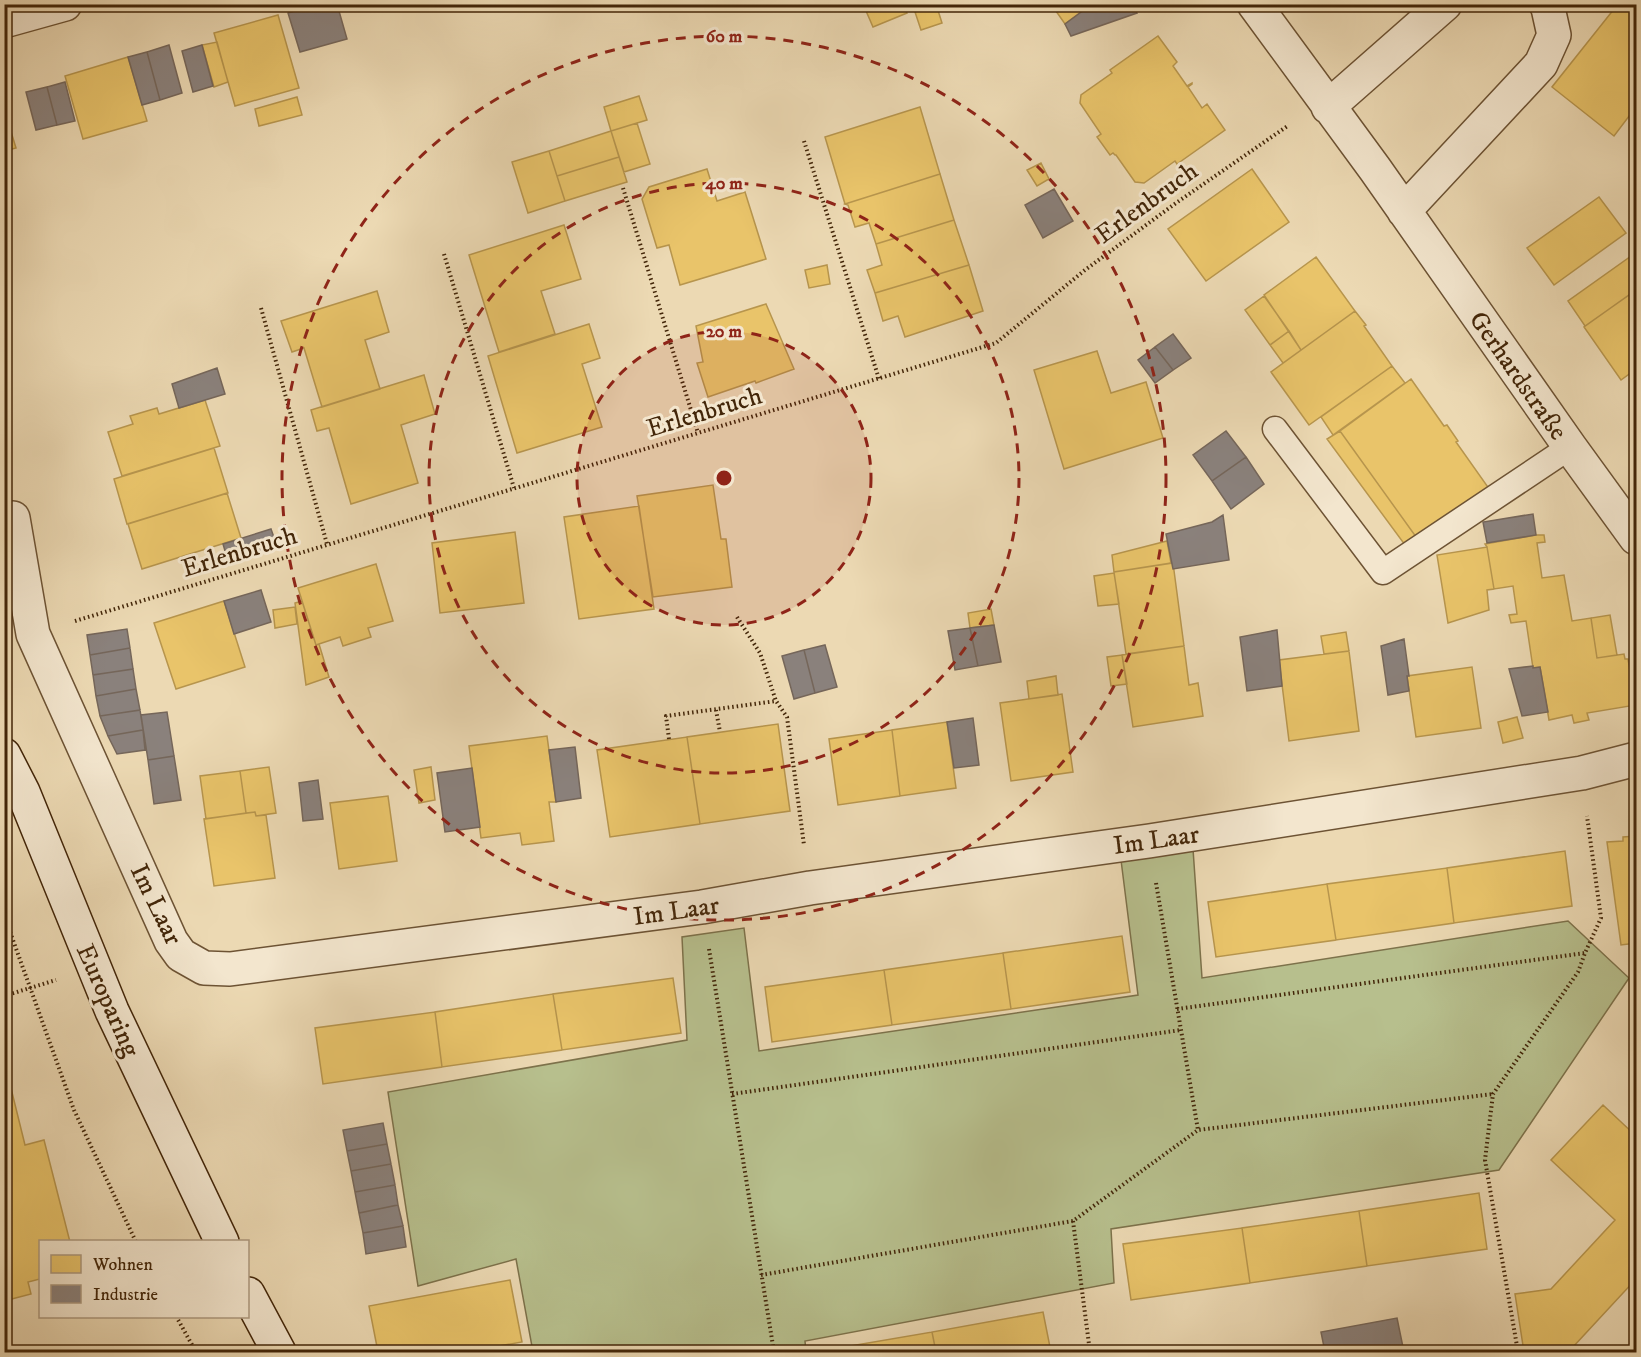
<svg xmlns="http://www.w3.org/2000/svg" width="1641" height="1357" viewBox="0 0 1641 1357" font-family="'IM FELL DW Pica',serif">
	<style>
		.green { fill: #b7bf8d; stroke: #7d724b; stroke-width: 1.5 }
		.homes { fill: #e9c46a; stroke: #b7954d; stroke-width: 1.5 }
		.industry { fill: #8a817c; stroke: #75665a; stroke-width: 1.5 }
		.lines { fill: none; stroke-linecap: round; stroke-linejoin: round }
		.service-casing { stroke: #6d5334; stroke-width: 27 }
		.minor-casing { stroke: #6d5334; stroke-width: 36 }
		.secondary-casing { stroke: #432609; stroke-width: 36 }
		.path { stroke: #432609; stroke-width: 4; stroke-dasharray: 1.5 3; stroke-linecap: butt }
		.service { stroke: #f3e6ce; stroke-width: 24 }
		.minor { stroke: #f3e6ce; stroke-width: 33 }
		.secondary { stroke: #f3e6ce; stroke-width: 33 }
		.ring { fill: none; stroke: #8f2418; stroke-width: 3; stroke-dasharray: 10 8 }
		.labels { text-anchor: middle; stroke-width: 6; stroke-linejoin: round; paint-order: stroke }
		.street-label { font-size: 26px; fill: #432609; stroke: #f3e6ce }
		.centre { fill: #8f2418; stroke: #f3e6ce; stroke-width: 3 }
		.ring-label { font-size: 18px; text-anchor: middle; font-weight: bold; fill: #8f2418; stroke: #f3e6ce; stroke-width: 6; stroke-linejoin: round; paint-order: stroke }
	</style>
	<rect width="100%" height="100%" fill="#ecd9b3"/>
	<filter id="stains"><feTurbulence type="fractalNoise" baseFrequency=".00333" numOctaves="4"/><feColorMatrix values="0 0 0 0 .2 0 0 0 0 .09 0 0 0 0 .02 0 0 0 .5 -.17"/></filter>
	<radialGradient id="worn" r=".72"><stop offset=".6" stop-color="#630" stop-opacity="0"/><stop offset="1" stop-color="#630" stop-opacity=".3"/></radialGradient>
	<path class="green" d="M1193 849 1202 978 1568 921 1629 978 1499 1170 1111 1229 1114 1283 805 1341 806 1352H533L516 1259 418 1286 388 1092 687 1040 682 937 744 928 759 1051 1138 995 1121 860Z"/>
	<path class="homes" d="M863 4H903L907 13 873 27Z
		M936 4 942 23 921 30 915 12Z
		M1051 4H1092L1065 24Z
		M1618 4H1636V107L1614 136 1552 87Z
		M278 15 299 88 235 106 214 33Z
		M1158 36 1177 62 1173 66 1187 86 1192 83V84L1188 87 1202 108 1207 104 1225 130 1177 164 1175 161 1144 183 1135 182 1116 155H1115L1113 153 1110 155 1097 137 1101 134 1080 103 1081 95 1112 73 1110 70Z
		M217 42 228 82 214 87 202 45Z
		M128 57 147 121 83 139 65 76Z
		M639 96 647 120 611 131 604 107Z
		M297 97 302 115 259 126 255 109Z
		M920 107 940 174 845 204 825 137Z
		M4 109 16 148 4 151Z
		M637 123 650 164 624 172 611 131Z
		M611 131 619 157 557 176 549 151Z
		M549 151 565 201 528 213 512 162Z
		M619 157 627 182 565 201 557 176Z
		M1041 163 1049 179 1037 186 1027 170Z
		M707 169 717 201 745 192 766 259 680 285 669 245 657 248 642 199 649 187Z
		M1252 169 1289 222 1206 281 1168 229Z
		M940 174 954 220 876 244 869 223 855 227 848 205 845 204Z
		M1599 197 1626 233 1554 285 1527 248Z
		M954 220 969 265 875 293 867 270 882 265 876 244Z
		M564 225 581 279 541 291 555 334 499 352 469 255Z
		M1634 254 1636 257V290L1585 326 1568 301Z
		M1316 257 1355 311 1301 350 1264 295Z
		M827 265 830 284 809 288 805 270Z
		M969 265 983 311 905 337 898 316 883 321 875 293Z
		M1636 290V369L1621 380 1584 327Z
		M377 291 389 332 365 340 380 389 322 407 304 348 292 352 281 321Z
		M1264 296 1289 331 1270 345 1245 310Z
		M766 304 794 369 756 383 755 381 708 397 697 363 703 362 696 326Z
		M1355 311 1366 325 1364 326 1392 366 1309 425 1271 372Z
		M589 324 600 358 582 364 602 427 517 453 488 356Z
		M1289 331 1301 350 1283 363 1270 345Z
		M1097 351 1111 393 1146 382 1163 438 1064 469 1034 370Z
		M1392 366 1405 383 1333 435 1321 417Z
		M424 375 435 414 401 425 418 483 351 504 329 428 317 431 311 410Z
		M1411 379 1444 426 1447 425 1458 441 1456 442 1490 490 1419 541 1340 431Z
		M205 400 220 446 122 476 108 432 133 424 130 416 157 408 159 414Z
		M1340 431 1419 541 1408 549 1327 439Z
		M214 448 228 493 127 524 114 479Z
		M713 485 721 539H726L732 587 653 597 637 496Z
		M227 493 241 538 142 569 128 524Z
		M639 506 654 609 579 619 564 517Z
		M515 532 524 603 440 613 432 543Z
		M1536 535H1544L1545 542 1537 543 1542 578 1564 575 1572 621 1591 618 1597 658 1624 654 1625 659H1628L1636 705 1587 713 1589 720 1574 723 1572 715 1549 720 1540 667 1533 668 1526 621 1511 623 1509 615 1517 614 1513 586 1494 589 1487 547 1485 544Z
		M1167 541 1171 563 1114 572 1112 555Z
		M1487 547 1494 589 1487 590 1489 610 1448 623 1437 555Z
		M1173 563 1184 646 1126 654 1114 572Z
		M376 564 393 621 368 628 371 637 343 646 340 637 316 645 298 588Z
		M1114 573 1119 604 1098 606 1094 576Z
		M224 601 245 667 176 689 154 623Z
		M302 601 316 645 319 644 329 677 306 685 295 603Z
		M295 607 297 624 275 628 273 610Z
		M991 609 994 625 970 628 968 613Z
		M1610 615 1617 655 1597 658 1591 618Z
		M1346 632 1349 651 1324 654 1321 636Z
		M1184 646 1189 685 1198 683 1203 716 1133 727 1122 655Z
		M1349 651 1359 731 1289 741 1279 660Z
		M1122 655 1127 684 1111 686 1107 657Z
		M1472 667 1481 728 1416 737 1407 676Z
		M1056 676 1058 695 1029 699 1027 681Z
		M1062 694 1073 772 1011 781 1000 703Z
		M1517 717 1523 738 1503 743 1498 722Z
		M947 722 956 788 900 796 892 730Z
		M778 724 790 811 700 824 687 737Z
		M892 730 900 796 838 805 829 739Z
		M547 736 556 802H549L554 841 522 845 520 833 481 838 469 746Z
		M687 737 700 824 610 837 597 750Z
		M269 767 276 813 256 816 255 812 246 813 240 771Z
		M431 767 435 800 419 803 414 770Z
		M240 771 246 813 206 819 200 776Z
		M388 796 397 861 339 869 330 803Z
		M255 812 256 816 266 815 275 878 214 886 204 819Z
		M1636 836V943L1621 945 1607 842 1623 841V837Z
		M1565 851 1572 906 1454 923 1447 868Z
		M1447 868 1454 923 1336 940 1327 884Z
		M1327 884 1336 940 1216 957 1208 902Z
		M1122 936 1130 992 1011 1009 1003 953Z
		M1003 953 1011 1009 892 1025 884 970Z
		M884 970 892 1025 772 1042 765 987Z
		M673 978 681 1033 562 1050 553 994Z
		M553 994 562 1050 442 1067 435 1012Z
		M435 1012 442 1067 323 1084 315 1028Z
		M4 1072H7L25 1145 44 1140 70 1242H40V1279L28 1282 31 1294 4 1301Z
		M1603 1105 1636 1136V1279L1572 1348 1538 1352H1524L1515 1294 1551 1289 1615 1220 1551 1160Z
		M1479 1193 1487 1249 1367 1266 1359 1211Z
		M1359 1211 1367 1266 1250 1283 1242 1228Z
		M1242 1228 1250 1283 1131 1300 1123 1244Z
		M510 1280 522 1342 465 1352H378L369 1306Z
		M1043 1312 1051 1352H936L932 1332Z
		M932 1332 936 1352H822L821 1351Z"/>
	<path class="industry" d="M317 4H337L347 39 300 52 288 13Z
		M1092 4H1131L1137 13 1071 36 1065 24Z
		M169 45 182 93 160 100 147 52Z
		M202 45 213 86 193 92 182 51Z
		M147 52 160 100 142 105 128 57Z
		M65 82 75 121 57 125 47 87Z
		M47 87 57 125 36 130 26 92Z
		M1054 189 1073 221 1043 238 1025 205Z
		M1173 334 1191 358 1173 370 1155 347Z
		M1155 347 1173 370 1155 383 1138 360Z
		M217 368 225 394 179 408 172 384Z
		M1226 431 1246 457 1212 481 1193 455Z
		M1246 457 1264 484 1231 509 1212 481Z
		M1533 514 1536 535 1487 543 1483 522Z
		M1223 515 1229 560 1173 569 1166 534 1212 522Z
		M271 529 277 546 228 561 223 544Z
		M261 590 271 622 234 634 224 601Z
		M994 625 1001 662 978 666 970 628Z
		M970 628 978 666 955 670 948 631Z
		M127 629 130 648 90 655 87 635Z
		M1277 630 1282 686 1247 691 1240 637Z
		M1404 639 1409 676H1407L1409 691 1388 695 1381 646Z
		M825 645 837 687 815 693 804 650Z
		M130 648 133 669 93 675 90 655Z
		M804 650 815 693 794 699 782 656Z
		M1533 666V668L1540 667 1548 712 1522 716 1509 669Z
		M133 669 136 689 96 696 93 675Z
		M136 689 140 710 100 716 96 696Z
		M140 710 143 730 108 736 100 716Z
		M167 712 174 756 148 760 141 715Z
		M973 718 979 765 954 768 947 722Z
		M143 730 145 750 117 754 108 736Z
		M575 747 581 798 556 802 549 750Z
		M174 756 181 800 154 804 148 760Z
		M472 768 480 827 445 832 437 773Z
		M318 780 323 819 303 821 299 783Z
		M383 1123 387 1144 347 1151 343 1130Z
		M387 1144 391 1164 351 1171 347 1151Z
		M391 1164 395 1185 355 1192 351 1171Z
		M395 1185 398 1205 359 1213 355 1192Z
		M398 1205 403 1226 363 1233 359 1213Z
		M403 1226 406 1247 366 1254 363 1233Z
		M1397 1318 1404 1352H1325L1321 1332Z"/>
	<g class="lines">
		<g class="service-casing">
			<path id="service" d="M1275 429 1383 572 1570 447"/>
		</g>
		<g class="minor-casing">
			<path id="minor" d="M1254 4 1375 169 1570 447 1636 538
				M4 21 65 4
				M1328 107 1445 4
				M1404 211 1541 64 1554 35 1548 8 1546 4
				M13 518 33 634 171 941 181 955 204 968 230 969 702 907 810 888 1149 841 1582 773 1636 759"/>
		</g>
		<g class="secondary-casing">
			<path id="secondary" d="M4 755 23 792 112 1011 222 1242
				M248 1294 279 1352"/>
		</g>
		<path class="path" d="M804 141 879 379
			M623 188 698 433
			M444 254 514 488
			M261 308 327 544
			M737 617 760 653 776 701 787 717 804 845
			M75 621 996 343 1085 270 1176 203 1289 125
			M716 710 720 732
			M669 739 666 716 776 701
			M1156 883 1198 1130
			M4 915 74 1110 136 1242
			M709 949 774 1352
			M4 996 56 980
			M1177 1009 1585 953
			M732 1094 1181 1030
			M1073 1221 1090 1352
			M761 1275 1073 1221 1198 1130 1493 1094
			M176 1316 196 1352
			M1518 1352 1485 1160 1493 1094 1578 972 1585 953 1601 918 1587 816"/>
		<use href="#service" class="service"/>
		<use href="#minor" class="minor"/>
		<use href="#secondary" class="secondary"/>
	</g>
	<circle cx="724" cy="478" r="147" fill="#8f2418" fill-opacity=".12"/>
	<g class="ring">
		<circle cx="724" cy="478" r="147"/>
		<circle cx="724" cy="478" r="295"/>
		<circle cx="724" cy="478" r="442"/>
	</g>
	<g class="labels">
		<g class="street-label">
			<text transform="translate(1146 202) rotate(-36)" y="9">Erlenbruch</text>
			<text transform="translate(1519 375) rotate(55)" y="9">Gerhardstraße</text>
			<text transform="translate(704 411) rotate(-17)" y="9">Erlenbruch</text>
			<text transform="translate(239 551) rotate(-17)" y="9">Erlenbruch</text>
			<text transform="translate(1156 839) rotate(-8)" y="9">Im Laar</text>
			<text transform="translate(157 904) rotate(64)" y="9">Im Laar</text>
			<text transform="translate(676 910) rotate(-8)" y="9">Im Laar</text>
			<text transform="translate(109 1000) rotate(66)" y="9">Europaring</text>
		</g>
	</g>
	<circle cx="724" cy="478" r="9" class="centre"/>
	<g class="ring-label">
		<text x="724" y="42">60 m</text>
		<text x="724" y="189">40 m</text>
		<text x="724" y="337">20 m</text>
	</g>
	<rect width="1641" height="1357" fill="none" stroke="#ecd9b3" stroke-width="24"/>
	<rect x="6" y="6" width="1629" height="1345" fill="none" stroke="#432609" stroke-width="3"/>
	<rect x="12" y="12" width="1617" height="1333" fill="none" stroke="#432609" stroke-width="1.5"/>
	<rect x="39" y="1240" width="210" height="78" fill="#f3e6ce" stroke="#ad997f" stroke-width="1.5"/>
	<rect x="51" y="1255" width="30" height="18" fill="#e9c46a" stroke="#ad997f" stroke-width="1.5"/>
	<text x="93" y="1270" font-size="18" fill="#432609">Wohnen</text>
	<rect x="51" y="1285" width="30" height="18" fill="#8a817c" stroke="#ad997f" stroke-width="1.5"/>
	<text x="93" y="1300" font-size="18" fill="#432609">Industrie</text>
	<rect width="100%" height="100%" filter="url(#stains)"/>
	<rect width="100%" height="100%" fill="url(#worn)"/>
</svg>
